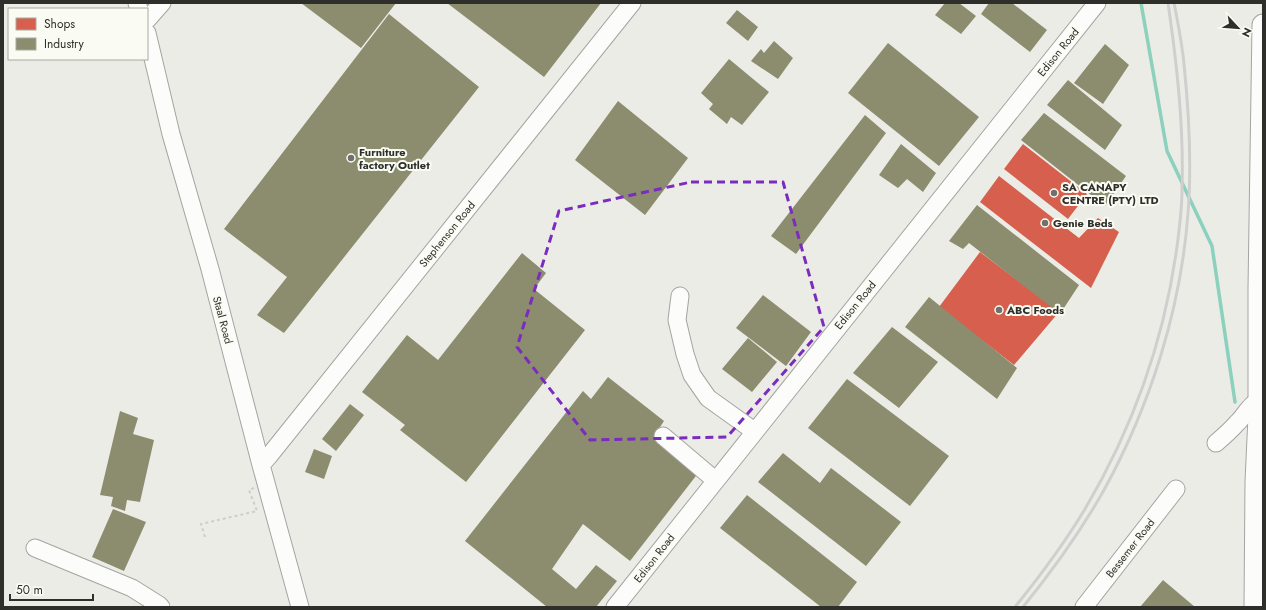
<svg xmlns="http://www.w3.org/2000/svg" width="1266" height="610" viewBox="0 0 1266 610" font-family="Jost,sans-serif">
	<style>
		.shops { fill: #d6604d }
		.industry { fill: #8c8c6e }
		.lines { fill: none; stroke-linecap: round; stroke-linejoin: round }
		.stream { stroke: #8bd1bd; stroke-width: 3.5 }
		.minor-casing { stroke: #a4a4a1; stroke-width: 19 }
		.major-casing { stroke: #a4a4a1; stroke-width: 23 }
		.path { stroke: #cdcdcc; stroke-width: 2; stroke-dasharray: 3 3; stroke-linecap: butt }
		.minor { stroke: #fcfcfb; stroke-width: 17 }
		.major { stroke: #fcfcfb; stroke-width: 21 }
		.rail { stroke: #cfcfce; stroke-width: 3 }
		.marked { fill: none; stroke: #7b2cbf; stroke-width: 3; stroke-dasharray: 8 5; stroke-linejoin: round }
		.poi-dot { fill: #70716d; stroke: #fafcf3; stroke-width: 1.5 }
		.labels { text-anchor: middle; stroke-width: 4; stroke-linejoin: round; paint-order: stroke }
		.street-label { font-size: 11px; fill: #2e2f2b; stroke: #fafcf3 }
		.poi-label { font-size: 11px; font-weight: bold; fill: #2e2f2b; stroke: #fafcf3; text-anchor: start }
	</style>
	<rect width="100%" height="100%" fill="#ecece7"/>
	<path class="shops" d="M1023 144 1087 194 1068 219 1004 169Z
		M999 176 1079 238 1098 218 1119 232 1091 288 980 202Z
		M980 252 1059 312 1014 365 939 307Z"/>
	<path class="industry" d="M301 3H396L361 48Z
		M447 3H601L544 77Z
		M945 3H959L976 16 961 34 935 15Z
		M989 3H1012L1047 30 1030 52 981 14Z
		M737 10 758 27 748 41 726 23Z
		M389 14 479 87 284 333 257 315 287 277 224 229Z
		M774 41 793 58 778 79 751 61 761 49 764 53Z
		M888 43 979 117 939 166 848 93Z
		M1105 44 1129 65 1103 104 1074 83Z
		M729 59 769 92 742 125 731 117 727 124 709 109 713 104 701 93Z
		M1068 80 1122 125 1105 150 1047 105Z
		M618 101 688 158 645 215 575 160Z
		M1044 113 1126 176 1105 206 1021 140Z
		M865 115 886 133 796 254 771 236Z
		M901 144 936 173 923 192 907 179 898 188 879 175Z
		M977 205 1079 285 1060 314 969 243 963 249 949 241Z
		M522 253 546 273 534 289 585 330 466 482 400 430 405 425 362 392 407 335 438 360Z
		M763 295 811 332 786 366 736 328Z
		M929 297 1017 368 997 399 905 327Z
		M892 327 938 362 899 408 853 373Z
		M748 338 777 362 752 392 722 369Z
		M608 377 664 421 654 436 699 472 630 561 583 524 552 569 576 589 596 565 617 581 596 607H547L465 541 583 391 591 399Z
		M847 379 949 456 910 506 808 428Z
		M350 404 364 415 336 451 322 439Z
		M120 411 138 418 133 434 154 440 140 502 127 500 125 511 111 506 113 497 100 495Z
		M314 449 332 456 324 479 305 472Z
		M783 453 820 483 831 468 901 522 866 566 758 482Z
		M747 495 857 582 838 607H821L720 528Z
		M113 509 146 522 124 571 92 557Z
		M1163 580 1195 607H1140Z"/>
	<g class="lines">
		<path class="stream" d="M1141 3 1167 151 1212 246 1235 402"/>
		<g class="minor-casing">
			<path id="minor" d="M137 3 139 9
				M147 20 162 3
				M147 33 171 134 210 269 261 465 300 607
				M680 296 677 320 685 354 692 375 708 398 754 431
				M663 436 715 480
				M1216 443C1223 437 1231 430 1237 423 1245 416 1251 401 1263 400
				M261 465 269 456 632 3
				M35 548 132 588 159 605 161 607
				M615 607 1097 3
				M1084 607 1176 489"/>
		</g>
		<g class="major-casing">
			<path id="major" d="M1255 607 1256 482 1259 416V289L1263 25"/>
		</g>
		<path class="path" d="M205 537 201 524 257 511 249 490 254 488"/>
		<use href="#minor" class="minor"/>
		<use href="#major" class="major"/>
		<path class="rail" d="M1015 607C1040 576 1064 544 1085 509 1134 426 1166 335 1178 239 1180 223 1182 206 1182 190 1184 127 1177 65 1168 3
			M1023 607C1053 570 1081 531 1104 490 1150 406 1181 309 1188 213 1192 163 1189 113 1184 64 1182 43 1178 23 1174 3"/>
	</g>
	<path class="marked" d="M691 182H783L824 327 727 437 590 440 517 347 559 211Z"/>
	<g class="poi-dot">
		<circle cx="351" cy="158" r="4"/>
		<circle cx="1054" cy="193" r="4"/>
		<circle cx="1045" cy="223" r="4"/>
		<circle cx="999" cy="310" r="4"/>
	</g>
	<g class="labels">
		<g class="street-label">
			<text transform="translate(1058 52) rotate(-51)" y="4">Edison Road</text>
			<text transform="translate(447 234) rotate(-51)" y="4">Stephenson Road</text>
			<text transform="translate(855 305) rotate(-51)" y="4">Edison Road</text>
			<text transform="translate(223 320) rotate(75)" y="4">Staal Road</text>
			<text transform="translate(1130 548) rotate(-52)" y="4">Bessemer Road</text>
			<text transform="translate(654 558) rotate(-52)" y="4">Edison Road</text>
		</g>
		<g class="poi-label">
			<text x="359" y="156">Furniture<tspan x="359" dy="13">factory Outlet</tspan></text>
			<text x="1062" y="191">SA CANAPY<tspan x="1062" dy="13">CENTRE (PTY) LTD</tspan></text>
			<text x="1053" y="227">Genie Beds</text>
			<text x="1007" y="314">ABC Foods</text>
		</g>
	</g>
	<rect width="1266" height="610" fill="none" stroke="#2e2f2b" stroke-width="8"/>
	<rect x="8" y="8" width="140" height="52" fill="#fafcf3" stroke="#a8aaa3"/>
	<rect x="16" y="18" width="20" height="12" fill="#d6604d" stroke="#a8aaa3"/>
	<text x="44" y="28" font-size="12" fill="#2e2f2b">Shops</text>
	<rect x="16" y="38" width="20" height="12" fill="#8c8c6e" stroke="#a8aaa3"/>
	<text x="44" y="48" font-size="12" fill="#2e2f2b">Industry</text>
	<g transform="translate(1238 28) rotate(116)" stroke="#fafcf3" stroke-width="3" paint-order="stroke">
	<path d="M0-3L7 15L0 10L-7 15Z" fill="#2e2f2b"/>
	<text y="-6" font-size="11" font-weight="bold" text-anchor="middle" fill="#2e2f2b">N</text>
	</g>
	<path d="M10 594v6h83v-6" fill="none" stroke="#2e2f2b" stroke-width="2"/>
	<text x="16" y="594" font-size="12" fill="#2e2f2b" stroke="#fafcf3" stroke-width="3" paint-order="stroke">50 m</text>
</svg>
